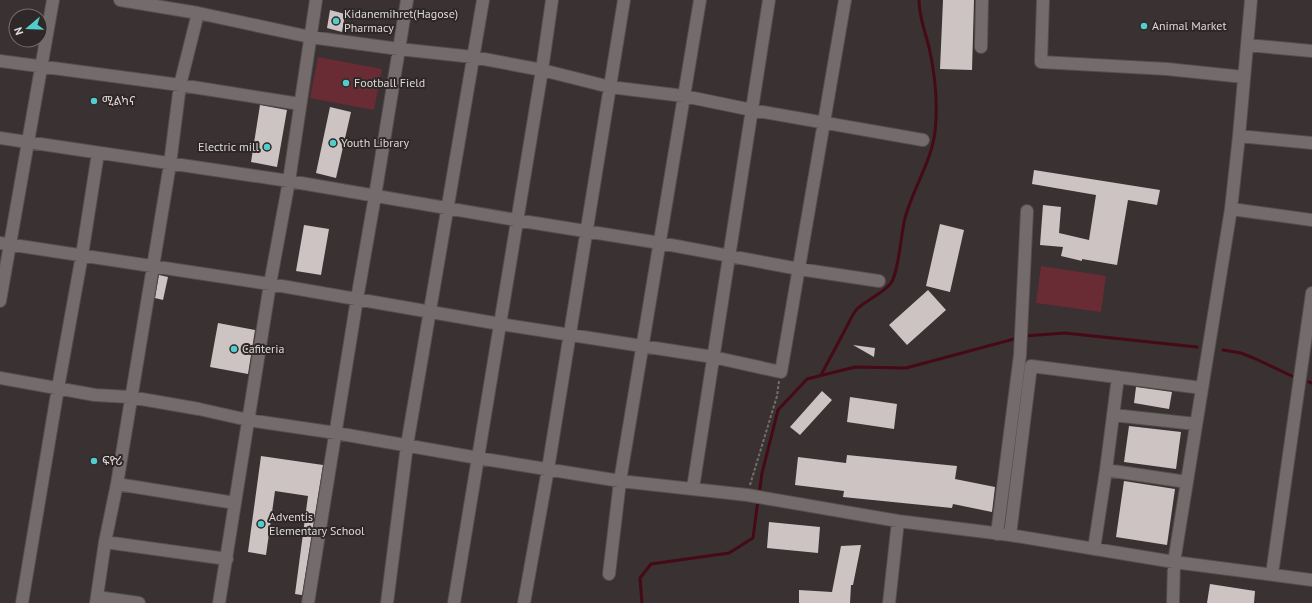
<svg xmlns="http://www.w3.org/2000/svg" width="1312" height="603" viewBox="0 0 1312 603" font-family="'PT Sans','Noto Sans Ethiopic',sans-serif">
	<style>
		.green { fill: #6a2c34 }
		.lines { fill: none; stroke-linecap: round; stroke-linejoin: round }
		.stream { stroke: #460a16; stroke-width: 3 }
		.building { fill: #cdc3c3 }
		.minor-casing { stroke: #554e4f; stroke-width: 14 }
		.path { stroke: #766f70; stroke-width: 2; stroke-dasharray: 3 2; stroke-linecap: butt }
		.minor { stroke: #746c6c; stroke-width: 12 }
		.poi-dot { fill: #52cdcc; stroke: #2f2828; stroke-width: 1.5 }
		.labels { text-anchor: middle; stroke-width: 4; stroke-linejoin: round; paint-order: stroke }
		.poi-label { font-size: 12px; fill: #ddd8d9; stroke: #2f2828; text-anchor: start }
	</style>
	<rect width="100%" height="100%" fill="#393132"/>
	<path class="green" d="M318 57 382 69 374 110 310 98Z
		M1041 266 1106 276 1101 312 1036 303Z"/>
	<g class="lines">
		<path class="stream" d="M1024 336 1065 333 1197 347
			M1223 350 1241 353 1256 359 1294 377
			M821 375C829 360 837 345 845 330 849 323 852 314 857 309 866 300 884 293 891 283 899 271 901 233 905 218 913 188 931 163 935 132 938 105 935 74 929 47 925 31 919 17 919 0
			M1309 382 1312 383
			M759 495 762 473 778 410 807 379 855 367 906 368 1018 338
			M642 603 640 578 651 564 729 553 753 538 758 500"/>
	</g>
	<path class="building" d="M943 0H974L972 70 940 69Z
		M330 10 345 14 342 32 327 28Z
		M260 105 287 110 277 167 251 162Z
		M330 107 351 112 336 178 316 173Z
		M1034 170 1160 190 1157 205 1128 200 1117 265 1082 259V261L1061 256 1063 247 1040 245 1043 205 1061 207 1059 233 1089 240 1096 195 1032 184Z
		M940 224 964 230 950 292 926 286Z
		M304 225 329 229 321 275 296 271Z
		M159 275 168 277 163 300 155 298Z
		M928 290 946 310 907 345 889 325Z
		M218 323 255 330 248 374 210 367Z
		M853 345 875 348 874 357Z
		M1136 387 1172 392 1169 409 1134 403Z
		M822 391 832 400 800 435 790 427Z
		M850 397 897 404 894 429 847 422Z
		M1129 426 1181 432 1176 469 1124 462Z
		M847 455 957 466 955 479 995 487 992 512 953 504 952 508 843 497 844 491 795 485 798 457 846 463Z
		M261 456 323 465 302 595 295 594 308 496 275 491 266 555 248 552Z
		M1124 481 1175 489 1167 545 1116 537Z
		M769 522 820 527 818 553 767 548Z
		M861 545 853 585H851L850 603H799V590L832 592 841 546Z
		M1210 584 1255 591 1254 603H1207Z"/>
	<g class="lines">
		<g class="minor-casing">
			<path id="minor" d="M120 0 198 13 310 37 399 49 473 57 542 70 610 87 684 96 752 110 923 140
				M1043 0 1041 62 1167 69 1244 77
				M1247 45 1312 51
				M981 47 982 0
				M0 61 180 85 300 104
				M1239 136 1312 143
				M0 138 289 181 516 220 660 243 799 269 879 281
				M1231 209 1312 220
				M0 243 270 284 500 324 713 357 781 372 845 0
				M0 301 53 0
				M0 378 95 395 130 397 199 409 248 420 336 433 478 458 620 481 747 495 898 521 1010 535 1174 562 1312 580
				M1113 415 1196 424
				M1106 470 1187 482
				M117 484 235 503
				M693 488 769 0
				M997 534 1020 355 1027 211
				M1010 535 1031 366 1202 388
				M105 542 227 559
				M1094 549 1106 470 1118 377
				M609 574 620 481 700 0
				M1272 574 1312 293
				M97 597 139 603
				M22 603 58 388 82 255 98 153
				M96 603 105 542 117 484 170 164 180 85 198 13
				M219 603 270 284 289 181 316 0
				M308 603 357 299 375 196 407 0
				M387 603 407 445 483 0
				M454 603 542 70 552 0
				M524 603 548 469 624 0
				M889 603 898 521
				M1173 603 1174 562 1231 209 1239 136 1251 0"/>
		</g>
		<path class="path" d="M750 485 777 396 779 381"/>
		<use href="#minor" class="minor"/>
	</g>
	<g class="poi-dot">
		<circle cx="336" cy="21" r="4"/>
		<circle cx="1144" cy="26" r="4"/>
		<circle cx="346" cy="83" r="4"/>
		<circle cx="94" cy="101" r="4"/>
		<circle cx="333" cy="143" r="4"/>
		<circle cx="267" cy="147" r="4"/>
		<circle cx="234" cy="349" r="4"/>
		<circle cx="94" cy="461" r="4"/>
		<circle cx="261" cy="524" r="4"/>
	</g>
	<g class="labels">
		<g class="poi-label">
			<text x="344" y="18">Kidanemihret(Hagose)<tspan x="344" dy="14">Pharmacy</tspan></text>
			<text x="1152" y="30">Animal Market</text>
			<text x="354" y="87">Football Field</text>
			<text x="102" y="105">ሚልካና</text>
			<text x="341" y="147">Youth Library</text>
			<text x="259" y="151" text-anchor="end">Electric mill</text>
			<text x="242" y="353">Cafiteria</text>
			<text x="102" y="465">ፍዮሪ</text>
			<text x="269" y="521">Adventis<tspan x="269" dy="14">Elementary School</tspan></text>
		</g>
	</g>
	<g transform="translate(28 28) rotate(251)"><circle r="19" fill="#2f2828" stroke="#756e6f"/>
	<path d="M0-3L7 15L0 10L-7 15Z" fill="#52cdcc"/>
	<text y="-6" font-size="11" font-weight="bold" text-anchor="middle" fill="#ddd8d9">N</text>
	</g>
</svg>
